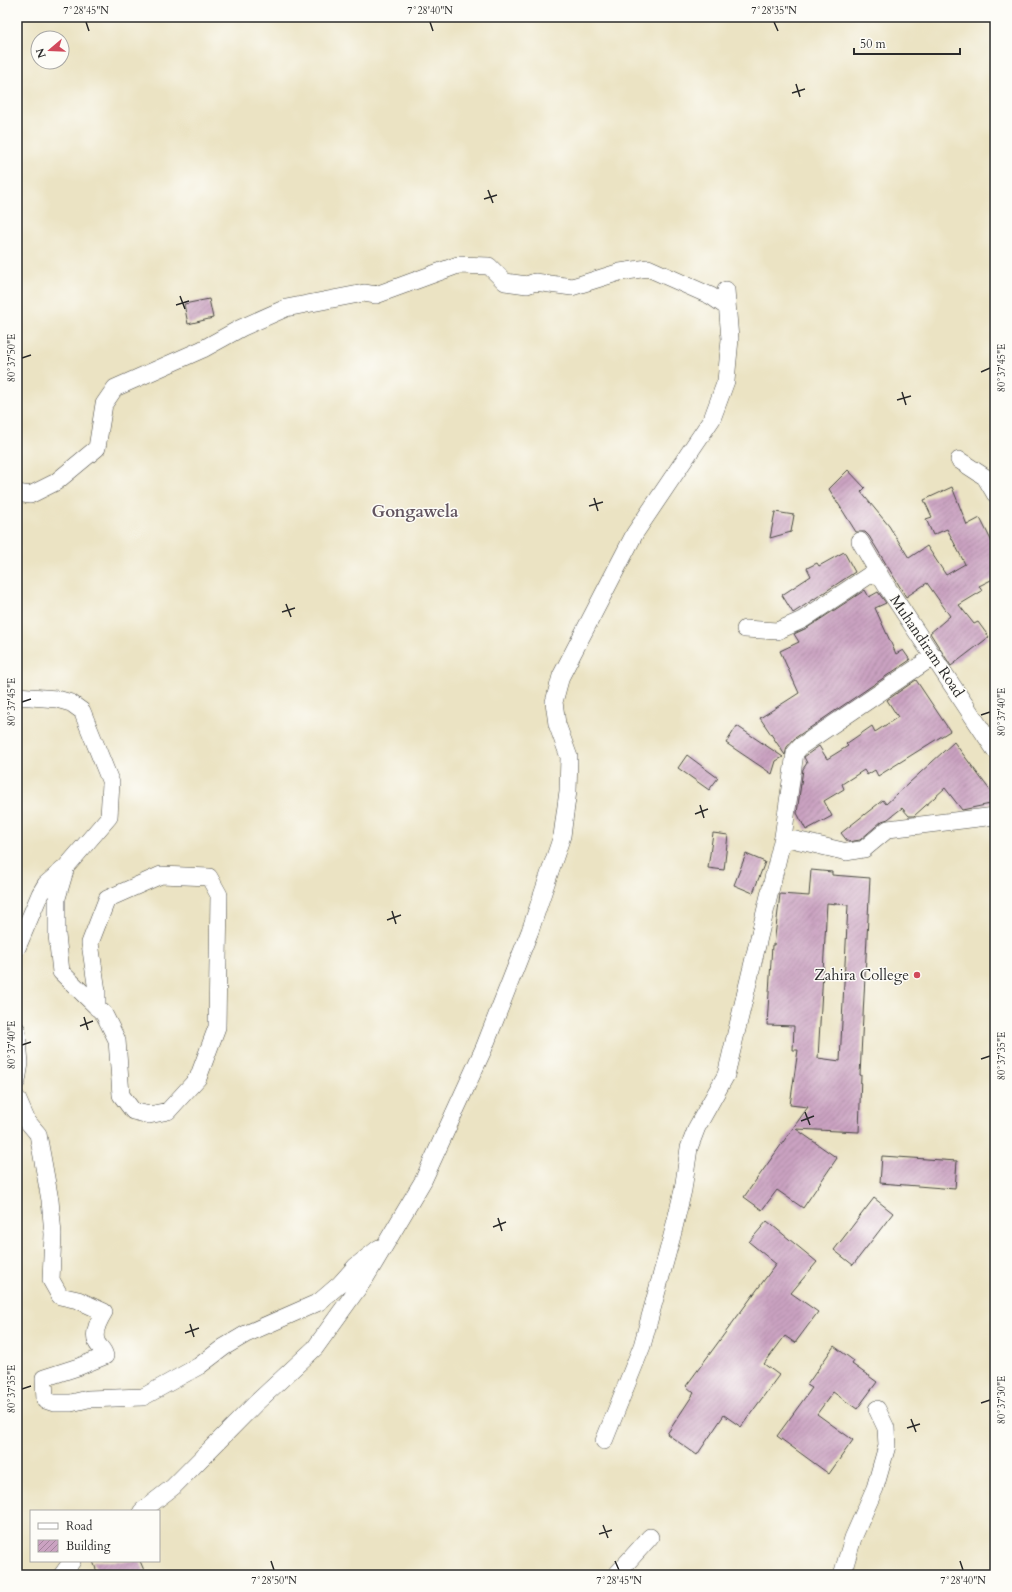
<svg xmlns="http://www.w3.org/2000/svg" width="1012" height="1592" viewBox="0 0 1012 1592" font-family="Cardo,serif">
	<style>
		.building { fill: url(#building-hatch); fill-rule: evenodd }
		.lines { fill: none; stroke-linecap: round; stroke-linejoin: round }
		.street-casing { stroke: #484742; stroke-width: 18 }
		.street { stroke: #fff; stroke-width: 17 }
		.ticks { fill: none; stroke: #2b2b2b; stroke-width: 1.5 }
		.poi-dot { fill: #d1495b; stroke: #fdfcf7; stroke-width: 1.5 }
		.labels { text-anchor: middle; stroke-width: 3; stroke-linejoin: round; paint-order: stroke }
		.street-label { font-size: 15px; fill: #2b2b2b; stroke: #fdfcf7 }
		.poi-label { font-size: 15px; fill: #2b2b2b; stroke: #fdfcf7; text-anchor: end }
		.quarter-label { font-size: 17px; font-weight: bold; fill: #635560; stroke: #fdfcf7 }
		.neatline { fill: none; stroke: #2b2b2b; stroke-width: 1.5 }
		.ticks-label { font-size: 10px; text-anchor: middle; fill: #2b2b2b }
	</style>
	<defs>
		<pattern id="building-hatch" width="6" height="6" patternUnits="userSpaceOnUse"><rect width="6" height="6" fill="#caa2c1"/><path d="M-1 1l2-2M0 6l6-6M5 7l2-2" fill="none" stroke="#a4849d"/></pattern>
	</defs>
	<rect width="100%" height="100%" fill="#fdfcf7"/>
	<filter id="ink" filterUnits="userSpaceOnUse"><feTurbulence type="fractalNoise" baseFrequency=".025" numOctaves="2"/><feDisplacementMap in="SourceGraphic" scale="8" xChannelSelector="R" yChannelSelector="G"/><feConvolveMatrix kernelMatrix="1 2 1 2 8 2 1 2 1" color-interpolation-filters="sRGB"/></filter>
	<filter id="wash" filterUnits="userSpaceOnUse"><feTurbulence type="fractalNoise" baseFrequency=".012" numOctaves="4" result="noise"/><feDisplacementMap in="SourceGraphic" scale="16" xChannelSelector="R" yChannelSelector="G"/><feGaussianBlur stdDeviation="0.9" result="paint"/><feColorMatrix in="noise" values="0 0 0 0 0 0 0 0 0 0 0 0 0 0 0 0 0 1.4 0 .05"/><feComposite in="paint" operator="in"/></filter>
	<g filter="url(#wash)">
		<rect width="100%" height="100%" fill="#ebe3c3"/>
		<g id="blocks">
			<path class="building" d="M209 299 213 318 188 324 184 304Z
				M848 470 865 488 861 492 889 526 909 558 927 546 946 575 965 564 947 529 933 535 926 519 932 517 924 500 952 487 967 525 980 518 995 548V578L979 586 982 591 959 605 974 624 978 622 989 637 951 666 930 633 950 616 927 583 906 597 869 536 865 532H856L829 489Z
				M775 512 794 515 791 532 770 538Z
				M844 552 855 572 793 613 782 595 811 576 807 568 817 563 819 566Z
				M865 590 869 597 878 592 886 603 875 608 896 654 903 650 910 660 795 738 787 747 785 755 760 718 799 693 780 651 799 642 794 634 807 628Z
				M916 680 950 731 878 776 875 770 867 775 864 770 842 784 844 789 824 801 832 816 806 830 797 813 803 769 807 763 804 757 819 746 827 759 848 746 846 744 872 726 875 732 898 717 887 700Z
				M737 726 783 757 776 761 772 774 726 743Z
				M954 742 995 797V803L962 810 945 788 914 816H909L902 808 888 819 882 821 860 840 848 842 841 833 883 800 886 804Z
				M687 755 718 778 709 790 678 768Z
				M713 833 728 835 724 870 708 868Z
				M746 854 765 862 753 893 734 885Z
				M811 870 832 872V875L870 878 860 1075H861L859 1132 796 1129 837 1158 803 1208 777 1190 762 1210 744 1197 808 1107 790 1105 798 1050H793L794 1026 767 1025 772 945H774L780 894 809 896ZM827 903 848 905 840 1061 818 1058Z
				M882 1156 957 1161 955 1189 880 1183Z
				M874 1198 893 1213 853 1265 834 1250Z
				M767 1221 817 1262 791 1293 818 1312 795 1343 785 1336 764 1364 779 1375 741 1427 724 1415 697 1455 667 1434 694 1393 686 1386 776 1264 749 1242Z
				M834 1346 854 1361 852 1364 877 1382 857 1409 833 1392 817 1414 853 1440 829 1474 777 1436 812 1388 807 1385Z
				M93 1561H140L146 1575H98Z"/>
		</g>
	</g>
	<g filter="url(#ink)">
		<use href="#blocks" fill-opacity="0" stroke="#484742" stroke-width="1"/>
		<g class="lines">
			<g class="street-casing">
				<path id="street" d="M959 460 985 477 995 494
					M17 493 30 495 56 482 97 448 104 404 115 388 203 349 241 328 286 308 364 293 376 295 458 265 489 266 505 282 527 285 535 282 572 287 620 272 648 268 711 296 727 307
					M860 541 885 584 995 750
					M745 629 777 631 802 620 877 570
					M17 696 57 699 71 703 82 711 111 783 109 817 66 867 57 898V935L61 972 104 1014 117 1040 121 1095 133 1111 149 1115 168 1111 198 1078 217 1027 219 895 209 877 161 875 107 899 90 943 97 991V1008
					M783 837 847 852 864 849 888 829 995 816
					M17 948 40 894 46 884 66 867
					M17 1030 20 1063 17 1081
					M17 1098 27 1121 38 1134 50 1200 53 1234 51 1280 60 1296 78 1300 104 1312C99 1320 92 1333 97 1343 100 1348 104 1350 105 1356L78 1367 44 1378 45 1400 54 1403H71L88 1399 143 1397 199 1366 224 1347 246 1334 319 1302 340 1284 356 1266 379 1248
					M604 1441 642 1346 672 1236 683 1190 689 1148 697 1127 726 1075 783 837 795 753 801 746 934 656
					M142 1511 173 1487 256 1403 315 1348 366 1277 423 1181 484 1048 530 931 562 836 568 791 569 757 557 724 554 702 561 676 635 533 712 419 726 381 730 339 726 290
					M62 1575 72 1561
					M616 1575 650 1537
					M842 1575 853 1538 875 1488 887 1446 886 1428 877 1409"/>
			</g>
			<use href="#street" class="street"/>
		</g>
	</g>
	<path class="ticks" d="M86 22 89 31M430 22 433 31M774 22 778 31M796 84 800 97M792 93 805 89M488 190 493 203M484 199 497 195M180 296 185 309M176 305 189 301M22 358 31 355M981 372 990 368M902 392 906 405M897 400 911 396M594 498 598 511M589 506 603 502M286 604 291 617M282 612 295 608M22 702 31 699M981 715 990 712M700 805 704 818M695 814 708 809M392 911 396 924M387 920 401 915M84 1017 88 1030M80 1026 93 1021M22 1045 31 1042M981 1059 990 1056M805 1112 810 1125M801 1121 814 1116M498 1218 502 1231M493 1227 506 1222M190 1324 194 1337M185 1333 199 1328M22 1389 31 1386M981 1403 990 1400M911 1419 916 1432M907 1428 920 1424M603 1525 608 1538M599 1534 612 1530M271 1561 274 1570M615 1561 619 1570M960 1561 963 1570"/>
	<circle class="poi-dot" cx="917" cy="975" r="4"/>
	<g class="labels">
		<g class="street-label">
			<text transform="translate(927 646) rotate(56)" y="5">Muhandiram Road</text>
		</g>
		<g class="poi-label">
			<text x="909" y="980">Zahira College</text>
		</g>
		<g class="quarter-label">
			<text x="415" y="517">Gongawela</text>
		</g>
	</g>
	<rect width="1012" height="1592" fill="none" stroke="#fdfcf7" stroke-width="44"/>
	<rect x="30" y="1510" width="130" height="52" fill="#fdfcf7" stroke="#a9a8a5"/>
	<rect x="38" y="1523" width="20" height="6" fill="#ffffff" stroke="#a9a8a5"/>
	<text x="66" y="1530" font-size="12" fill="#2b2b2b">Road</text>
	<rect x="38" y="1540" width="20" height="12" fill="url(#building-hatch)" stroke="#a9a8a5"/>
	<text x="66" y="1550" font-size="12" fill="#2b2b2b">Building</text>
	<g transform="translate(50 50) rotate(251)"><circle r="19" fill="#fdfcf7" stroke="#a9a8a5"/>
	<path d="M0-3L7 15L0 10L-7 15Z" fill="#d1495b"/>
	<text y="-6" font-size="11" font-weight="bold" text-anchor="middle" fill="#2b2b2b">N</text>
	</g>
	<path d="M854 48v6h106v-6" fill="none" stroke="#2b2b2b" stroke-width="2"/>
	<text x="860" y="48" font-size="12" fill="#2b2b2b" stroke="#fdfcf7" stroke-width="3" paint-order="stroke">50 m</text>
	<rect x="22" y="22" width="968" height="1548" class="neatline"/>
	<g class="ticks-label">
		<text x="86" y="14">7°28'45"N</text>
		<text x="430" y="14">7°28'40"N</text>
		<text x="774" y="14">7°28'35"N</text>
		<text transform="translate(11 358) rotate(-90)" y="4">80°37'50"E</text>
		<text transform="translate(1001 368) rotate(-90)" y="4">80°37'45"E</text>
		<text transform="translate(11 702) rotate(-90)" y="4">80°37'45"E</text>
		<text transform="translate(1001 712) rotate(-90)" y="4">80°37'40"E</text>
		<text transform="translate(11 1045) rotate(-90)" y="4">80°37'40"E</text>
		<text transform="translate(1001 1056) rotate(-90)" y="4">80°37'35"E</text>
		<text transform="translate(11 1389) rotate(-90)" y="4">80°37'35"E</text>
		<text transform="translate(1001 1400) rotate(-90)" y="4">80°37'30"E</text>
		<text x="274" y="1584">7°28'50"N</text>
		<text x="619" y="1584">7°28'45"N</text>
		<text x="963" y="1584">7°28'40"N</text>
	</g>
</svg>
